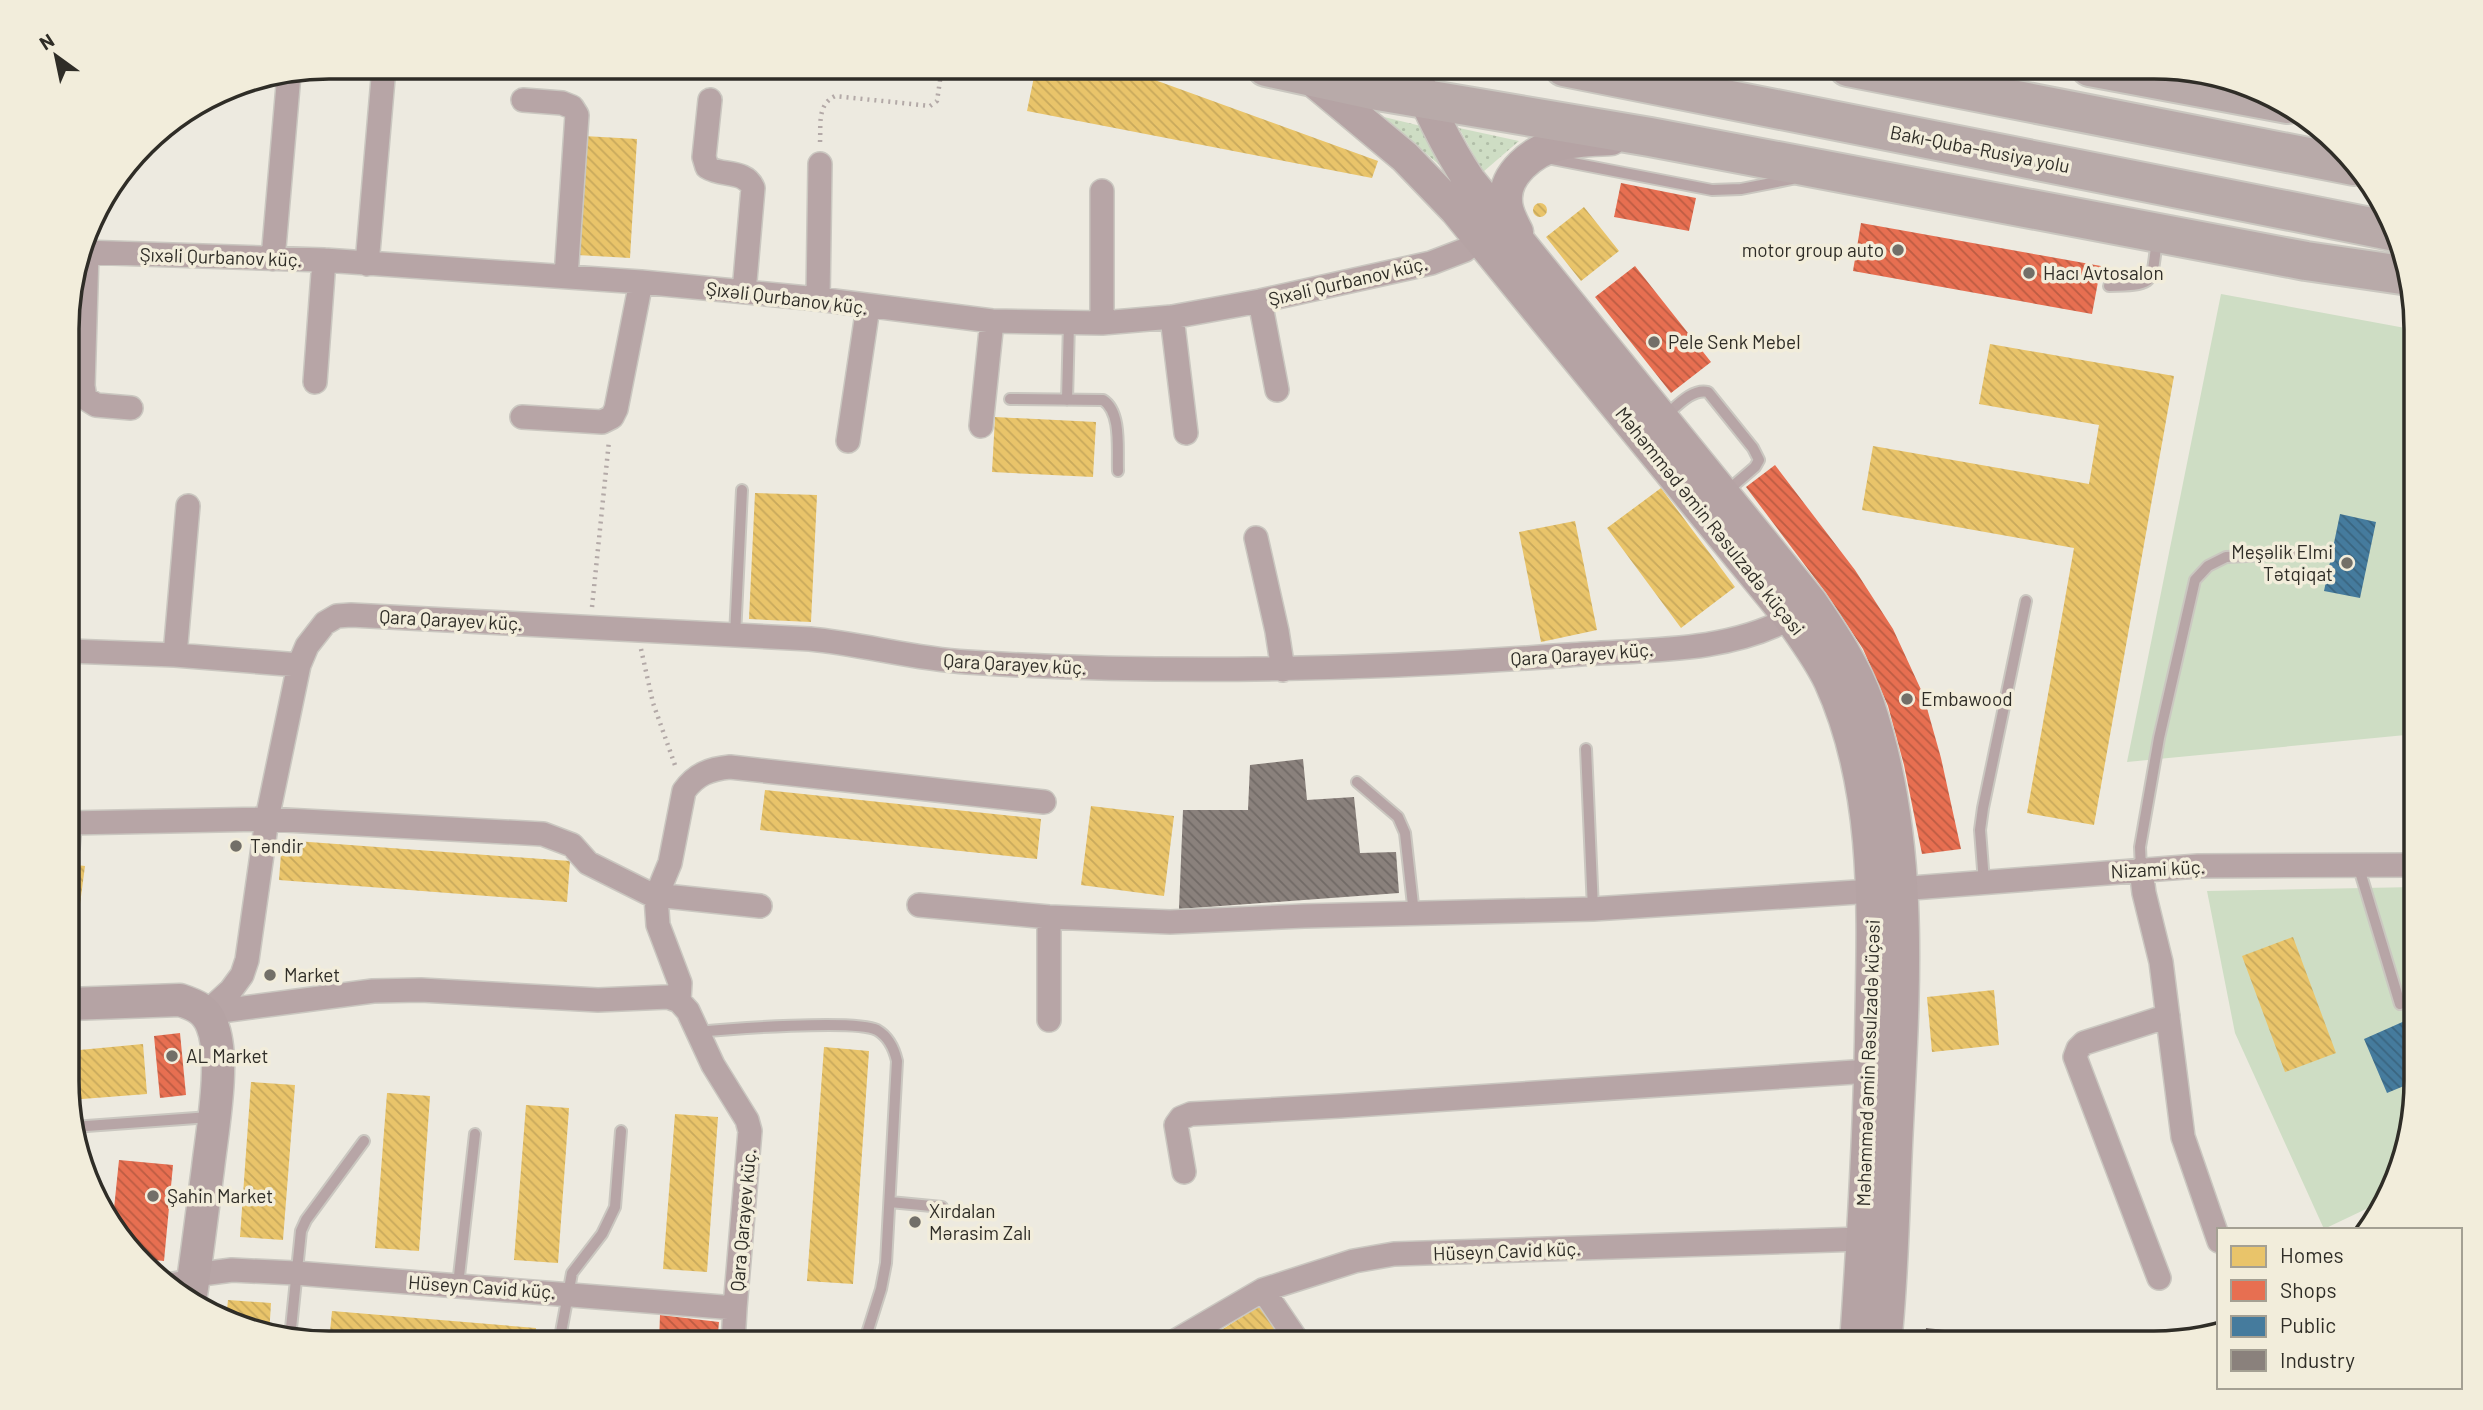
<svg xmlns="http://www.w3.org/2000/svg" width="2483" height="1410" viewBox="0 0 2483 1410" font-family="Barlow,sans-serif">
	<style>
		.grass { fill: url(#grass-dots) }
		.park { fill: #ceddc4 }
		.homes { fill: url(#homes-back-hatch) }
		.shops { fill: url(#shops-back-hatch) }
		.public { fill: url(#public-back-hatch) }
		.industry { fill: url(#industry-back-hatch) }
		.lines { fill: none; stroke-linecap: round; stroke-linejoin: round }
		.lane-casing { stroke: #cac7c0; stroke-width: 14 }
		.street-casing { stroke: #cac7c0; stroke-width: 26 }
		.secondary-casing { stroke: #cac7c0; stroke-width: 35 }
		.highway-casing { stroke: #cac7c0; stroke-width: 42 }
		.path { stroke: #b3a9a7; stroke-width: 4.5; stroke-dasharray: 2 5; stroke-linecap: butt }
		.lane { stroke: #b7a5a6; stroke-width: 10 }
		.street { stroke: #b7a5a6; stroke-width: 23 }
		.secondary { stroke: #b5a3a4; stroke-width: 32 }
		.highway { stroke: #b8aaa9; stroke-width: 38 }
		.poi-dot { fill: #726f68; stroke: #f2eddb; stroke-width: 2.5 }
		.labels { text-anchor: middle; stroke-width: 7; stroke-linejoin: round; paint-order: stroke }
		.street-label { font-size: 19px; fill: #2f2d27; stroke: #f2eddb }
		.poi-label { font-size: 19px; fill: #2f2d27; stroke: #f2eddb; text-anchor: start }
		.rim { fill: none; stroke: #2f2d27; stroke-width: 3.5 }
	</style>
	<defs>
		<pattern id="grass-dots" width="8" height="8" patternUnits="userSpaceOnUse" patternTransform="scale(1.75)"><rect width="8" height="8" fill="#ceddc4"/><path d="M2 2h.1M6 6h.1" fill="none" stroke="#b1bea8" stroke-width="1.8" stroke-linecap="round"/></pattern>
		<pattern id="homes-back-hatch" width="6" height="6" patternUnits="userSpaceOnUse" patternTransform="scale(1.75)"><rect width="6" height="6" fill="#e9c46a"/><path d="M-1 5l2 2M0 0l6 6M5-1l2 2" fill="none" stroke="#c8a95c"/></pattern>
		<pattern id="shops-back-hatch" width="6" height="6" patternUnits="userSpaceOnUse" patternTransform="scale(1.75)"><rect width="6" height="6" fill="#e76f51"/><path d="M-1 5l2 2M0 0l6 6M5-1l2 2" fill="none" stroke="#bc5c43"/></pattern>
		<pattern id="public-back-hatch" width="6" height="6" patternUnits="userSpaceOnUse" patternTransform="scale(1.75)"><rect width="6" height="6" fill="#457b9d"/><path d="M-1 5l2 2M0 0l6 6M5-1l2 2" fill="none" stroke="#3a6580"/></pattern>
		<pattern id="industry-back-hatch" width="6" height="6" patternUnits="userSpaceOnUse" patternTransform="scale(1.75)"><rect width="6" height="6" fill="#8a817c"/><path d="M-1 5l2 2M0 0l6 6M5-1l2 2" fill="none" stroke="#716a66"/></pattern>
	</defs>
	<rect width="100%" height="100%" fill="#edeae0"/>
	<path class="grass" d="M1384 117 1421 126 1444 169Z
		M1459 128 1519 141 1483 172Z"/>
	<path class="park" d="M2221 294 2416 330V734L2127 762Z
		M2416 887V1098L2385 1200 2324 1229 2235 1033 2207 891Z"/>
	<path class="homes" d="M1036 67H1119L1378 161 1372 178 1027 111Z
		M584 136 637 139 630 258 577 255Z
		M1533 210a7 7 0 1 1 14 0a7 7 0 1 1-14 0Z
		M1584 207 1619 251 1581 281 1546 237Z
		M1990 344 2174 376 2094 825 2027 813 2074 548 1862 510 1873 446 2089 484 2099 425 1979 404Z
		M995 417 1096 422 1093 477 992 472Z
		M1661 488 1735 587 1681 628 1607 528Z
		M755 493 817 495 811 622 749 619Z
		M1575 521 1597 630 1541 642 1519 532Z
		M765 790 1041 819 1037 859 760 830Z
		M1091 806 1174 816 1164 896 1081 885Z
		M282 840 570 861 567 902 279 880Z
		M69 864 85 866 79 912 69 911Z
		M2293 937 2336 1053 2285 1072 2242 956Z
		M1994 990 1999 1045 1932 1052 1927 997Z
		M143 1044 147 1094 69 1100V1051Z
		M824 1047 869 1051 853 1284 807 1281Z
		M251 1082 295 1085 283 1240 240 1237Z
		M387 1093 430 1096 419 1251 375 1248Z
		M526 1105 569 1108 558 1263 514 1260Z
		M675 1114 718 1117 707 1272 663 1269Z
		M228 1300 271 1303 269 1336 226 1320Z
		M1262 1304 1288 1343H1201Z
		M332 1311 536 1328 534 1343H329Z
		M1675 1331 1735 1335 1734 1343H1674Z"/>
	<path class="shops" d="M1621 183 1696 198 1689 231 1614 217Z
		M1861 223 2101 266 2092 314 1853 271Z
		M1635 266 1711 362 1671 393 1595 297Z
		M1775 465 1855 570 1893 629 1923 694 1941 758 1961 849 1922 854 1904 765 1888 706 1863 649 1826 593 1746 487Z
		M180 1033 186 1095 160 1098 154 1036Z
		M119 1160 173 1165 164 1261 145 1259 112 1228Z
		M660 1315 719 1322 717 1343H659Z"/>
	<path class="public" d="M2340 514 2376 522 2360 598 2324 591Z
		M2416 1016V1081L2387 1093 2364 1039Z
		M758 1335 806 1339 805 1343H757Z"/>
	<path class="industry" d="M1303 759 1307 800 1354 797 1360 853 1396 852 1399 893 1179 909 1183 810H1248L1250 765Z
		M1926 1328 2010 1337 2009 1343H1924Z
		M2020 1330H2070V1343H2020Z"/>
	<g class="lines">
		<g class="lane-casing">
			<path id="lane" d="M1547 158 1712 190 1741 189 1792 179
				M2109 286C2157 285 2151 284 2157 239
				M1010 399 1103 400C1122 412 1117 450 1118 471
				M1067 400 1069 323
				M1664 417C1676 407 1692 388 1708 392L1753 448 1759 460 1755 467 1726 492
				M735 636 742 490
				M1586 749 1593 909
				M1357 782 1398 817 1405 833 1414 914
				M69 852 74 848 76 824
				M2358 865 2400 1004
				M2141 869 2140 847 2159 738 2195 580 2208 566 2226 557 2312 553
				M1984 882 1980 830 1983 808 2026 601
				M698 1032C728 1029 856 1019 877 1030 889 1037 894 1048 897 1061L886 1263 881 1289 864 1343
				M73 1127 210 1117
				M890 1202 942 1207
				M167 1279 191 1275
				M458 1285 475 1134
				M290 1338 301 1231 306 1220 364 1141
				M559 1343 572 1273 602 1234 615 1207 621 1131
				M825 1343V1337"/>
		</g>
		<g class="street-casing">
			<path id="street" d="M523 100 562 103 572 107 577 115 566 277
				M710 100 704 157 707 167C722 177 745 169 753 188L744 292
				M1102 191V323
				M82 252 324 260 641 282 818 299 992 321 1102 323 1172 317 1260 301 1431 263 1465 250 1480 239
				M87 252 83 386 85 398 96 405 131 408
				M273 259 289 74
				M367 264 384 67
				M818 299 820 164
				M1260 301 1277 390
				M1172 317 1186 433
				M315 382 324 260
				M522 417 602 422 612 417 616 409 641 282
				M981 426 992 321
				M848 441 868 307
				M1256 538 1277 631 1283 670
				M69 651 175 655 299 665
				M175 655 188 506
				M69 823 267 819 543 834 572 845 588 863 656 897 665 896 760 906
				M2141 869 2144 893 2161 962 2183 1137 2219 1241
				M919 905 1049 917 1170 922 1304 916 1593 909 1873 891 2198 866 2416 865
				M679 1001 680 983 658 925 656 897 670 863 684 791C696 774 710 769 730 767L1044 802
				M206 1013 231 990 242 975 247 960 267 819 299 665 307 646 325 623 337 616 351 615 810 639C863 644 914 659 967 662 1168 675 1368 670 1569 655 1642 649 1725 654 1790 618
				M206 1013 373 991 421 990 598 1000 668 997 679 1001 688 1011 713 1065 747 1120 750 1131 735 1308
				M1049 1020V917
				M1184 1172 1176 1125 1181 1118 1191 1114 1340 1106 1870 1071
				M194 1275 232 1270 295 1273 735 1308 733 1343
				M2159 1278 2075 1057 2078 1049 2084 1043 2168 1016
				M1263 1290 1299 1343
				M1172 1343 1263 1290 1354 1261 1394 1254 1862 1239"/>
		</g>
		<g class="secondary-casing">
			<path id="secondary" d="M1411 67C1428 106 1445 144 1469 180L1811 602C1833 634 1855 667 1868 704 1914 839 1904 986 1897 1125 1893 1198 1893 1271 1885 1343
				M1309 77 1405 157 1456 210 1790 618C1804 638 1819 658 1830 681 1881 793 1873 920 1871 1041 1869 1142 1863 1243 1856 1343
				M1517 232C1512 222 1506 212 1506 201 1504 174 1533 151 1557 145 1574 140 1593 140 1611 139
				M69 1004 180 1000C195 1005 206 1009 212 1025 226 1058 212 1132 208 1168 202 1213 197 1257 190 1301"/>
		</g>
		<g class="highway-casing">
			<path id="highway" d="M1266 67 1372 90 1650 137 2306 261 2409 276
				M1564 67 2396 232
				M1848 67 2354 166
				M2090 67 2288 104"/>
		</g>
		<path class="path" d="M820 142C821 124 817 105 835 96L930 106 937 101 942 67
			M592 607 609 441
			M641 649 653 703 676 768"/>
		<use href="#lane" class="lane"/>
		<use href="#street" class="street"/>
		<use href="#secondary" class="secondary"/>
		<use href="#highway" class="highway"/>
	</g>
	<g class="poi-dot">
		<circle cx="1898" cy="250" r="7"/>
		<circle cx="2029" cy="273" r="7"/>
		<circle cx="1654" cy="342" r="7"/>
		<circle cx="2347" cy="563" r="7"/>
		<circle cx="1907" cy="699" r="7"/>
		<circle cx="236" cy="846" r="7"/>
		<circle cx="270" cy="975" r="7"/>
		<circle cx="172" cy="1056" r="7"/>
		<circle cx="153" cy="1196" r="7"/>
		<circle cx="915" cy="1222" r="7"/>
	</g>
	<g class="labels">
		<g class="street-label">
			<text transform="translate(1980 149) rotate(11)" y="7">Bakı-Quba-Rusiya yolu</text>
			<text transform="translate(221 257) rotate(2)" y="7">Şıxəli Qurbanov küç.</text>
			<text transform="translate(1348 281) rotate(-13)" y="7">Şıxəli Qurbanov küç.</text>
			<text transform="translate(787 298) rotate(7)" y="7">Şıxəli Qurbanov küç.</text>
			<text transform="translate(1710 521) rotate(51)" y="7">Məhəmməd Əmin Rəsulzadə küçəsi</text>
			<text transform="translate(451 620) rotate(3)" y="7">Qara Qarayev küç.</text>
			<text transform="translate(1582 654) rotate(-4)" y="7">Qara Qarayev küç.</text>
			<text transform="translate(1015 664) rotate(3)" y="7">Qara Qarayev küç.</text>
			<text transform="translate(2158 869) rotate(-3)" y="7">Nizami küç.</text>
			<text transform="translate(1868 1063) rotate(-88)" y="7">Məhəmməd Əmin Rəsulzadə küçəsi</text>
			<text transform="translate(743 1220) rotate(-85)" y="7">Qara Qarayev küç.</text>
			<text transform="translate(1507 1251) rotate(-2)" y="7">Hüseyn Cavid küç.</text>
			<text transform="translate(482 1287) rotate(4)" y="7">Hüseyn Cavid küç.</text>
		</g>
		<g class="poi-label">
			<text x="1884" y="257" text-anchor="end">motor group auto</text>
			<text x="2043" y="280">Hacı Avtosalon</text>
			<text x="1668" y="349">Pele Senk Mebel</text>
			<text x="2333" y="559" text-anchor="end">Meşəlik Elmi<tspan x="2333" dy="22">Tətqiqat</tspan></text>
			<text x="1921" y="706">Embawood</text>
			<text x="250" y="853">Təndir</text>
			<text x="284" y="982">Market</text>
			<text x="186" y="1063">AL Market</text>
			<text x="167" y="1203">Şahin Market</text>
			<text x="929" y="1218">Xırdalan<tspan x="929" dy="22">Mərasim Zalı</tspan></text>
		</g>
	</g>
	<path d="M0 0H2483V1410H0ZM329 79H2154A250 250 0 0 1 2404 329V1081A250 250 0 0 1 2154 1331H329A250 250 0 0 1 79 1081V329A250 250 0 0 1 329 79Z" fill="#f2eddb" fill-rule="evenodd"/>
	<path class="rim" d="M329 79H2154A250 250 0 0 1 2404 329V1081A250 250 0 0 1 2154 1331H329A250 250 0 0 1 79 1081V329A250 250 0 0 1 329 79Z"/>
	<rect x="2217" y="1228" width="245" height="161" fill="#f2eddb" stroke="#a4a093" stroke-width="2"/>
	<rect x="2231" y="1246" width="35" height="21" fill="#e9c46a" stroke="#a4a093" stroke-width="2"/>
	<text x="2280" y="1263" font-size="21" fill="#2f2d27">Homes</text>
	<rect x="2231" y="1280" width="35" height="21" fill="#e76f51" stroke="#a4a093" stroke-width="2"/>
	<text x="2280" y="1298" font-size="21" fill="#2f2d27">Shops</text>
	<rect x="2231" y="1316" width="35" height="21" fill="#457b9d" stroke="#a4a093" stroke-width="2"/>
	<text x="2280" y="1333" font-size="21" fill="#2f2d27">Public</text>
	<rect x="2231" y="1350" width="35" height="21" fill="#8a817c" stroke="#a4a093" stroke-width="2"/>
	<text x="2280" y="1368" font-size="21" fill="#2f2d27">Industry</text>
	<g transform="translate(56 56) rotate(327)" stroke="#f2eddb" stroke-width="5" paint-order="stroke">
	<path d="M0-5L12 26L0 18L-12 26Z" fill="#2f2d27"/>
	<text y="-10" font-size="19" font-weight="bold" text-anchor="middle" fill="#2f2d27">N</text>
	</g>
</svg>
